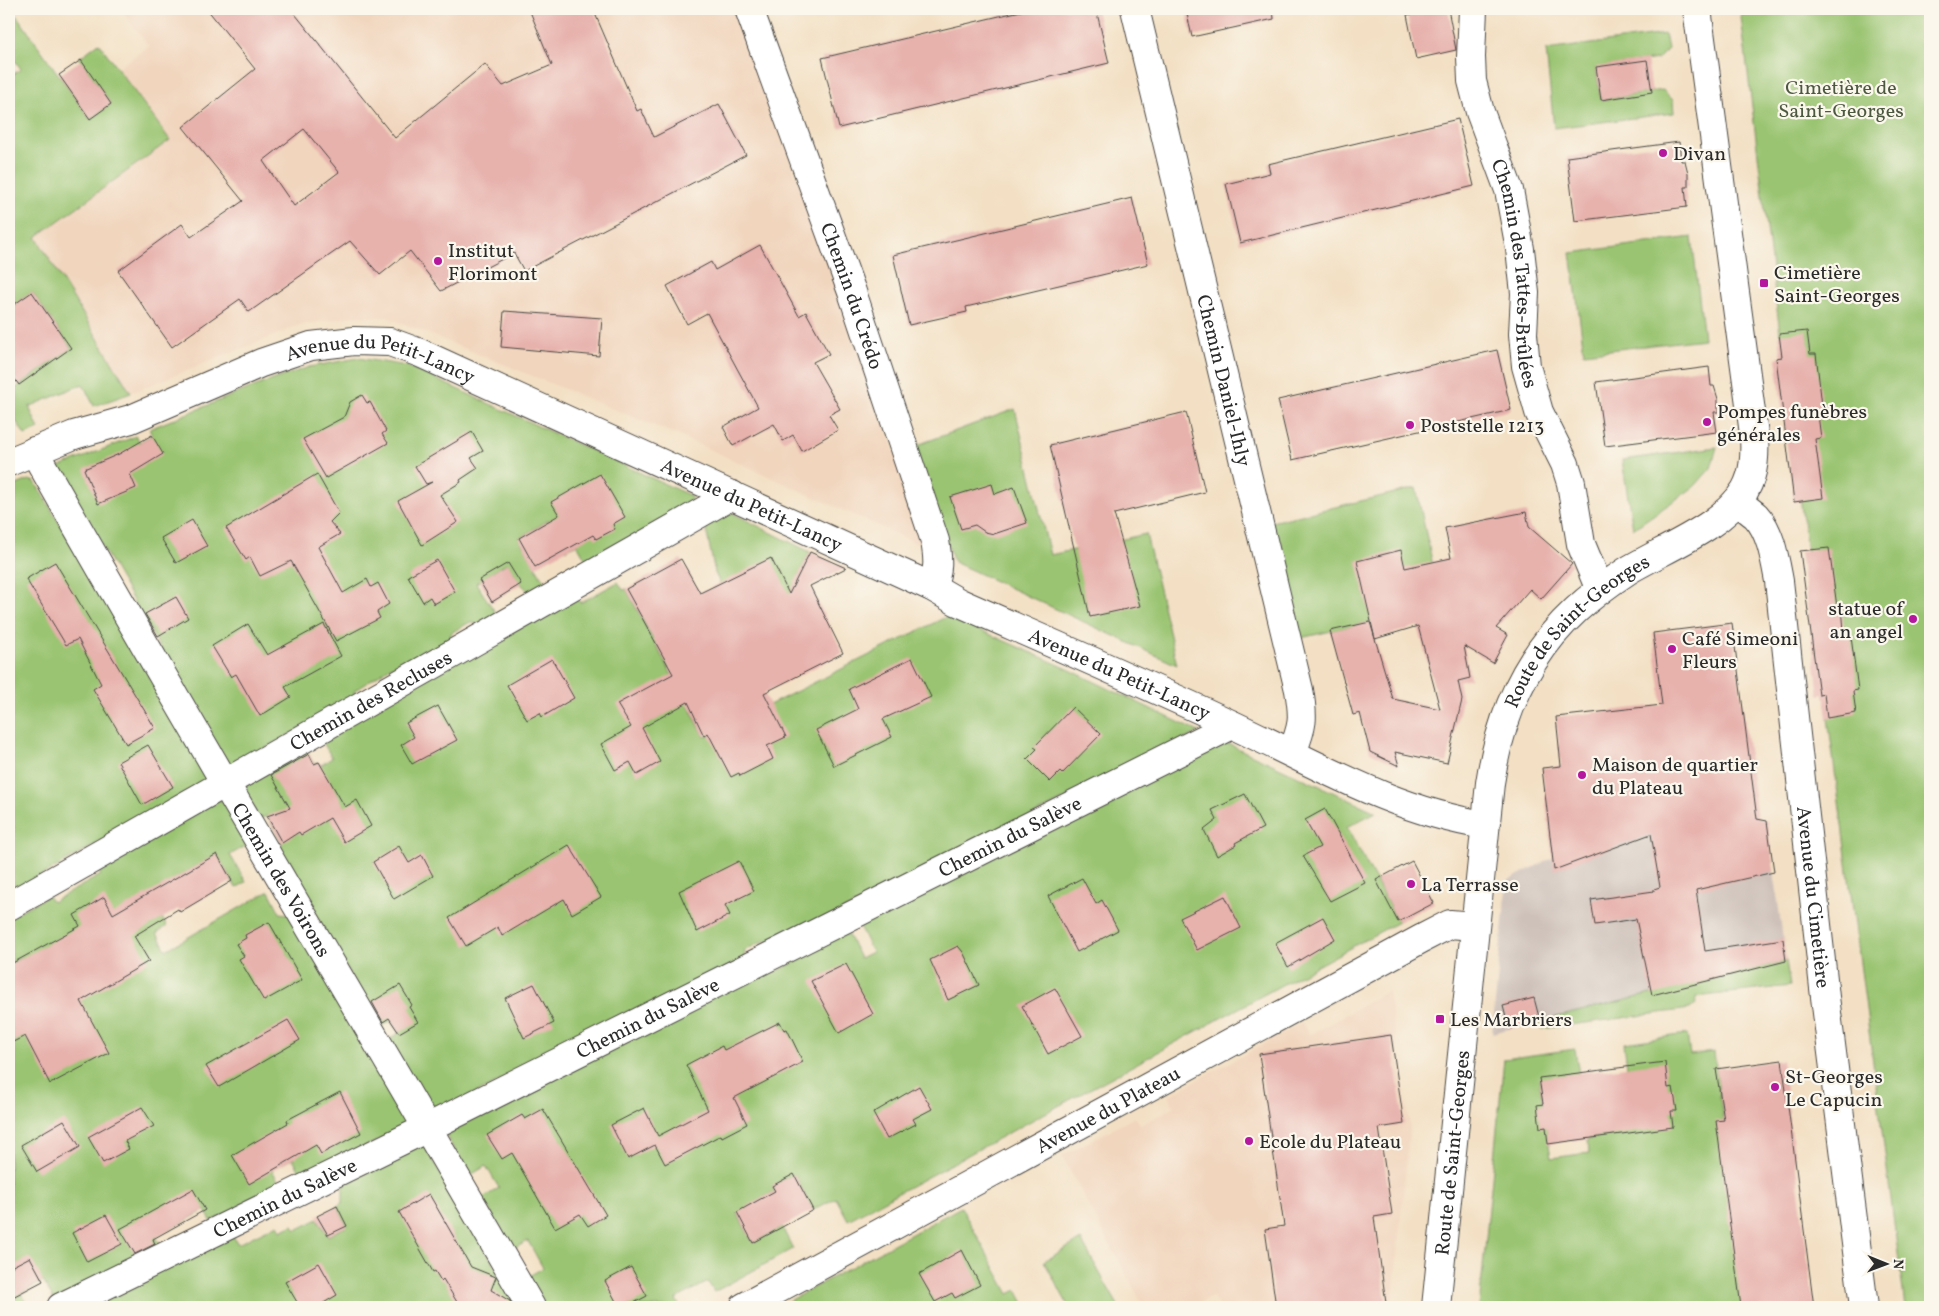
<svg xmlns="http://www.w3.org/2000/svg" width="1939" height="1316" viewBox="0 0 1939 1316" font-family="Vollkorn,serif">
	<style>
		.built { fill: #f1d5bd }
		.industrial { fill: #cec1ba }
		.green { fill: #9ac471; stroke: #62784e }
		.building { fill: #e7b1ac; fill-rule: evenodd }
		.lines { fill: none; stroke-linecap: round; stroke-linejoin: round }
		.street-casing { stroke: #494642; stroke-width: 30 }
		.secondary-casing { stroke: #494642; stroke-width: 30 }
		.street { stroke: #fff; stroke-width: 28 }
		.secondary { stroke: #fff; stroke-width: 28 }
		.poi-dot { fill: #b5179e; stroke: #fbf7ec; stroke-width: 2 }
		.labels { text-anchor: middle; stroke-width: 4.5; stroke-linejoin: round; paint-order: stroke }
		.park-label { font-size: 20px; fill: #4c5940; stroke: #fbf7ec }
		.poi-label { font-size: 20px; fill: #2b2b2b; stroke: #fbf7ec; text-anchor: start }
		.street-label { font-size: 20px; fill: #2b2b2b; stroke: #fbf7ec }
	</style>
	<rect width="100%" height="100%" fill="#fbf7ec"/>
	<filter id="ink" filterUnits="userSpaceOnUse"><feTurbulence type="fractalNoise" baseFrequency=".02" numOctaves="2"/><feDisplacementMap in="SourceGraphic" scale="10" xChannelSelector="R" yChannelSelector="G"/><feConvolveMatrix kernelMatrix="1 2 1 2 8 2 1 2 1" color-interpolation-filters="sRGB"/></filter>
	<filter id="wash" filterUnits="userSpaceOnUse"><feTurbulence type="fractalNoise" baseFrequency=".0096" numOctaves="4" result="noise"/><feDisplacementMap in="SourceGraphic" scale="20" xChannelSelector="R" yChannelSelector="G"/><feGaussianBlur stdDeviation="1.12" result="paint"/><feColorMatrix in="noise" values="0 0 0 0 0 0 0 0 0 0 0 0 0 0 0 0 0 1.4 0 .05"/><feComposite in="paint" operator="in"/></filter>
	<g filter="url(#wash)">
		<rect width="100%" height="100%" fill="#f3e0c4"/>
		<path class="built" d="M120 9H737L925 538 920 545 680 436 387 317 353 316 300 325 131 393 36 237 170 140 118 68 149 46Z
			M1388 991 1410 1126 1392 1307H1219L1213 1297 1190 1307H1144L1062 1156 1135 1117 1141 1125 1174 1107 1168 1096 1302 1023 1310 1035Z"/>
		<path class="industrial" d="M1732 811 1767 821 1786 961 1492 1033 1507 881 1564 852Z"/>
		<path class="green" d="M9 9H12L90 119 111 104 79 58 99 43 170 140 36 237 131 393 94 406 83 384 29 407 39 429 25 435 9 410V393L71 348 32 292 9 308V77L21 69 9 52Z
			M1740 9H1930V1307H1905L1817 634Z
			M1665 34 1668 49 1658 59 1596 68 1601 100 1663 90 1673 100 1674 113 1554 128 1546 50Z
			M1692 237 1704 339 1584 353 1571 253Z
			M358 358 407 366 691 496 690 507 589 565 577 544 566 550 549 520 519 538 548 588 534 597 521 584 507 563 476 583 497 615 481 625 470 622 451 633 450 642 403 668 392 666 354 691 357 697 235 765 225 761 57 468 136 436 140 442 152 435 149 429 253 387 309 367Z
			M1015 409 1050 555 1146 534 1177 665 954 562 912 447Z
			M1717 447 1711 468 1694 487 1633 529 1622 460Z
			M29 480 35 482 207 774 205 782 9 894V488Z
			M1416 488 1442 606 1296 639 1267 523Z
			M730 512 810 552 799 575 805 588 737 620 715 573 705 524Z
			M618 582 623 590 626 589 705 737 948 616 1066 668 1199 732 770 947 766 940 745 950 744 960 436 1113 429 1111 388 1040 399 1033 391 1021 380 1027 279 851 282 843 267 816 259 819 243 790 244 780 304 746 314 764 318 762 321 765 332 758 320 737 575 594 580 603Z
			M1222 741 1376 812 1347 827 1398 922 848 1220 836 1198 813 1210 794 1174 772 1186 775 1191 737 1213 753 1243 782 1227 793 1249 714 1292 708 1282 676 1299 680 1307H544L527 1277 543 1268 528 1241 511 1250 483 1198 499 1188 486 1166 469 1176 447 1137 448 1127 769 966 773 973 811 954 809 947 838 931 848 935 860 958 872 952 857 922Z
			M213 798 223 801 249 844 230 855 246 882 236 888 217 854 148 895 167 926 157 933 166 950 269 891 280 913 289 914 408 1118 405 1127 303 1178 293 1158 272 1170 282 1187 211 1221 205 1210 156 1237 162 1248 55 1302 43 1281 21 1293 28 1307H9V1006L15 1017 23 957 10 963 9 961V917L48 896 52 902 101 875 95 865Z
			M1786 961 1790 986 1696 997V1004L1690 1009 1541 1029 1540 1021Z
			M1687 1034 1690 1055 1714 1052 1748 1307H1479L1504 1059 1575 1049 1579 1074 1539 1079 1551 1158 1589 1153 1588 1139 1610 1135 1627 1067 1624 1043Z
			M414 1143 424 1145 519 1307H84L231 1233 238 1244 278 1224 281 1231 293 1225 296 1230 318 1219 328 1236 347 1226 337 1206 343 1202V1180Z
			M961 1207 1009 1294 1017 1290 1026 1307H778Z
			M1081 1240 1119 1307H1069L1044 1261Z"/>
		<g id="blocks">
			<path class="building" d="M207 9H291L395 138 485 64 503 86 552 65 529 9H593L637 111 641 109 654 137 719 104 746 155 524 271 514 253 441 291 410 251 380 275 350 241 249 312 240 299 172 347 118 271 182 224 191 237 243 201 183 127 255 69ZM304 129 339 172 294 206 263 161Z
				M1029 9H1096L1109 63 839 128 822 58Z
				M1186 9H1273L1274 19 1192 37Z
				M1438 9H1448L1456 50 1416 59 1407 15Z
				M81 60 111 104 90 119 59 75Z
				M1647 60 1652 92 1601 100 1596 67Z
				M1458 119 1474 186 1240 243 1226 184 1270 173 1268 164Z
				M1679 142 1681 161H1685L1688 173V187H1685L1687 207 1575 221 1567 157Z
				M1132 198 1148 264 966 307 967 312 909 325 893 255Z
				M760 245 799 316 806 312 829 354 813 362 840 409 829 415 838 430 802 451 793 435 783 441 774 424 733 446 723 427 758 407 707 313 687 324 667 286 711 262 715 270Z
				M32 292 71 348 19 385 9 371V308Z
				M504 311 602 318 599 356 501 347Z
				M1807 331 1810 354H1816L1823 414 1818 415 1821 438 1815 439 1823 498 1794 502 1776 358 1782 357 1779 334Z
				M1497 350 1511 410 1292 460 1278 400Z
				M1709 367 1711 386H1714L1718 399V412H1714L1717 432 1605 446 1596 382Z
				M362 395 367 403 370 402 386 431 382 434 388 443 326 478 303 439 344 417 350 402Z
				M1186 412 1205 492 1114 514 1140 606 1090 617 1050 445Z
				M472 432 483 451 471 458 478 468 460 480 461 482 440 495 458 522 422 545 398 501 432 482 426 484 415 466Z
				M152 435 163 454 130 474 136 488 98 504 84 469 119 454Z
				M317 474 339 513 330 522 340 534 318 547 343 593 367 579 371 587 378 583 389 604 377 612 380 618 336 641 291 561 260 576 250 557 246 560 226 528Z
				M600 474 625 517 613 524 615 529 596 539 593 535 535 567 519 538 559 515 551 502Z
				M992 484 995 494 1014 487 1027 523 994 534 985 532 975 525 961 529 950 497Z
				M1526 512 1529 527 1572 564 1541 599 1530 589 1496 628 1508 635 1493 663 1464 646 1470 678 1458 681 1462 700 1447 763 1395 752 1399 766 1370 752 1360 713 1353 715 1330 631 1370 622 1393 699 1440 709 1418 626 1375 639 1357 561 1401 550 1405 568 1451 558 1445 528Z
				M192 520 207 546 176 563 161 538Z
				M1829 548 1837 607H1842L1844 631 1850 629 1858 690 1853 691 1856 713 1827 718 1824 694 1819 695 1800 551Z
				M810 552 846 568 810 586 843 653 764 693 786 737 767 746 773 759 740 776 739 773 731 777 708 733 704 736 688 702 642 728 660 762 637 775 630 762 615 770 601 744 631 727 617 704 673 674 626 589 681 559 700 593 771 558 789 594Z
				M437 560 455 592 434 604 430 597 423 602 408 576Z
				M55 562 155 728 126 744 93 689 101 684 78 639 66 645 26 579Z
				M508 563 521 584 492 602 479 580Z
				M176 597 188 618 158 636 145 614Z
				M1732 623 1757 819 1767 821 1774 872 1696 890 1705 951 1783 939 1786 961 1652 995 1636 919 1595 925 1591 900 1654 891V889L1660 887 1651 834 1554 870 1542 768 1561 766 1556 717 1662 705 1653 633Z
				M248 624 267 655 324 624 341 656 285 687 291 697 260 716 236 674 231 677 212 646Z
				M912 658 931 697 883 719 892 737 834 766 816 730 858 709 849 689Z
				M552 659 574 698 542 717 540 713 527 720 507 685Z
				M438 706 457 740 412 764 401 745 414 737 406 723Z
				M1073 707 1101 734 1062 774 1060 772 1050 782 1027 759 1037 749 1034 747Z
				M148 745 173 787 142 805 118 762Z
				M309 754 314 764 319 762 345 807 357 800 371 826 344 842 330 818 301 835 299 832 282 843 267 816 290 808 271 775Z
				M1245 794 1263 828 1235 843 1236 845 1217 856 1204 830 1217 820 1212 810Z
				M1325 809 1365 883 1330 901 1303 856 1320 847 1305 820Z
				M569 845 601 897 572 914 564 899 502 936 498 927 466 946 449 918Z
				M399 846 409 863 422 855 433 876 394 899 373 862Z
				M217 854 232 881 180 912 178 909 134 936 149 961 81 1001 109 1053 50 1084 25 1036 9 1044V965L80 926 74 915 104 897 113 914Z
				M739 861 754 891 725 905 730 915 697 932 679 891Z
				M1412 861 1434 903 1398 922 1376 880Z
				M1082 878 1096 904 1102 900 1118 930 1077 952 1048 896Z
				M1225 896 1241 928 1197 950 1180 918Z
				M1323 917 1335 939 1288 967 1275 943Z
				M269 922 302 980 264 1001 239 959 244 956 236 944 246 938 245 935Z
				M958 946 963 952 979 985 948 1000 930 960Z
				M846 964 873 1014 839 1033 811 981Z
				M534 984 554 1023 524 1038 505 998Z
				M400 985 412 1005 409 1007 418 1022 399 1033 389 1018 383 1022 372 1002Z
				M1055 988 1082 1036 1048 1054 1022 1006Z
				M1534 998 1540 1021 1509 1029 1503 1006Z
				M288 1020 300 1040 219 1087 206 1066Z
				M780 1022 784 1030 787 1029 803 1062 734 1098 747 1124 722 1137 721 1135 665 1164 655 1145 628 1159 611 1125 644 1108 658 1136 708 1110 686 1065 722 1046 724 1050Z
				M1391 1035 1404 1124 1379 1128 1392 1214 1374 1217 1386 1303 1360 1307H1276L1265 1229 1284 1226 1259 1054Z
				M1782 1060 1814 1307H1741L1716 1121 1724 1120 1716 1069Z
				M1665 1062 1668 1088 1673 1087 1677 1111H1671L1673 1127 1548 1144 1546 1127 1540 1128 1537 1105 1543 1104 1539 1078Z
				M919 1086 932 1109 913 1119 916 1124 887 1139 873 1113Z
				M340 1092 361 1133 321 1154 316 1145 249 1184 232 1155 288 1123 287 1120Z
				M142 1107 154 1126 125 1141 129 1149 103 1163 88 1137Z
				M543 1109 606 1215 588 1226 580 1214 555 1228 512 1153 502 1159 487 1135 522 1115 525 1119Z
				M64 1120 80 1147 37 1172 21 1145Z
				M794 1174 813 1210 753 1243 737 1212 775 1191 772 1186Z
				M193 1189 205 1210 153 1239 155 1244 135 1254 120 1229Z
				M429 1194 471 1267 496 1277 491 1290 510 1301 513 1307H460L443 1279 441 1281 435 1271 433 1272 399 1212Z
				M337 1206 347 1226 328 1235 317 1216Z
				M106 1215 122 1244 87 1262 72 1233Z
				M962 1250 980 1285 955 1298 952 1293 935 1302 919 1274Z
				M30 1257 43 1281 9 1299V1268Z
				M319 1263 337 1295 317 1307H300L285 1282Z
				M631 1267 647 1296 626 1307H619L605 1281Z"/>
		</g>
	</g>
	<g filter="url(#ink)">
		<use href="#blocks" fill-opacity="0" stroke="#494642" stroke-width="1"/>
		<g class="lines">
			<g class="street-casing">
				<g id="street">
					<path id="s1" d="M749 9 852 292 935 541C938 558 939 570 932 587"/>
					<path id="s2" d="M1135 9 1299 690C1304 719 1303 725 1292 753"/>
					<path id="s3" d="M1473 9 1471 57 1472 81 1480 112 1509 190 1520 249 1525 293 1523 334 1526 366 1539 412 1565 464 1571 483 1581 544 1600 590"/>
					<path id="s4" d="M34 451C196 739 367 1021 531 1307"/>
					<path id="s5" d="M9 462 74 435 131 419 261 363 311 346 354 341 390 342 420 353 932 587 958 602C1051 643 1144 683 1235 726 1316 764 1395 811 1485 825"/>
					<path id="s6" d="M1737 501C1743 506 1750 511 1756 516 1771 532 1775 560 1779 581L1825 997 1864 1307"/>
					<path id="s7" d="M9 906 732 495"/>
					<path id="s8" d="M61 1307 415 1134 1232 725"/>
					<path id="s9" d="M744 1307 1421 939 1450 924 1474 926"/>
				</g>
			</g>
			<g class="secondary-casing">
				<g id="secondary">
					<path id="s10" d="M1436 1307 1490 783C1500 716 1525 657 1576 610 1591 596 1609 583 1627 571 1663 549 1723 527 1745 490 1755 472 1755 453 1754 434L1697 9"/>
				</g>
			</g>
			<use href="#street" class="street"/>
			<use href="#secondary" class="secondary"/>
		</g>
	</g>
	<g class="poi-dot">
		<circle cx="1663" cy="153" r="5"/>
		<circle cx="438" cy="261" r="5"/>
		<rect x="1759" y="278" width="10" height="10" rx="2.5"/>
		<circle cx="1707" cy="422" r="5"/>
		<circle cx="1410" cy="425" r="5"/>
		<circle cx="1913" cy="619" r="5"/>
		<circle cx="1672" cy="649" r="5"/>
		<circle cx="1582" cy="775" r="5"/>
		<circle cx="1411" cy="884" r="5"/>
		<rect x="1435" y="1014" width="10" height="10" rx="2.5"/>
		<circle cx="1775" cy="1087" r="5"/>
		<circle cx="1249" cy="1141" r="5"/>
	</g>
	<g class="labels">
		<g class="park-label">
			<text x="1841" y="94">Cimetière de<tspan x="1841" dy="23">Saint-Georges</tspan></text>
		</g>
		<g class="poi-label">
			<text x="1673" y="160">Divan</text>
			<text x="448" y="257">Institut<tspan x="448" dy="23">Florimont</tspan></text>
			<text x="1774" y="279">Cimetière<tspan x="1774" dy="23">Saint-Georges</tspan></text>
			<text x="1717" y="418">Pompes funèbres<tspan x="1717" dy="23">générales</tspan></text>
			<text x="1420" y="432">Poststelle 1213</text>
			<text x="1903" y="615" text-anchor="end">statue of<tspan x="1903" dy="23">an angel</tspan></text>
			<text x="1682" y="645">Café Simeoni<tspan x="1682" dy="23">Fleurs</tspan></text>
			<text x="1592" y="771">Maison de quartier<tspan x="1592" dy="23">du Plateau</tspan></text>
			<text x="1421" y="891">La Terrasse</text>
			<text x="1450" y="1026">Les Marbriers</text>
			<text x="1785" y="1083">St-Georges<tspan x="1785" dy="23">Le Capucin</tspan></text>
			<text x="1259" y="1148">Ecole du Plateau</text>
		</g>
		<g class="street-label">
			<text dy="7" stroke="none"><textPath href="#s3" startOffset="271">Chemin des Tattes-Brûlées</textPath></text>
			<text dy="7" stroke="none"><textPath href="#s1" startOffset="305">Chemin du Crédo</textPath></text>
			<text dy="7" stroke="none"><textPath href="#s5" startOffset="396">Avenue du Petit-Lancy</textPath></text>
			<text dy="7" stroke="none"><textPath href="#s2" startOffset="382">Chemin Daniel-Ihly</textPath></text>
			<text dy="7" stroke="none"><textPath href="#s5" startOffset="800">Avenue du Petit-Lancy</textPath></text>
			<text dy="7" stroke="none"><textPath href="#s10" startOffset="709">Route de Saint-Georges</textPath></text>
			<text dy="7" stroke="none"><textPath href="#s5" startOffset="1205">Avenue du Petit-Lancy</textPath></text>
			<text dy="7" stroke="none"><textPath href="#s7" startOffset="416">Chemin des Recluses</textPath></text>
			<text dy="7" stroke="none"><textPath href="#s8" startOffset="1059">Chemin du Salève</textPath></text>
			<text dy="7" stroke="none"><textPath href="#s4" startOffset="495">Chemin des Voirons</textPath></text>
			<text dy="7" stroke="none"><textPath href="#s6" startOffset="412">Avenue du Cimetière</textPath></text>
			<text dy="7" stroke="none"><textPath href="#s8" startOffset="654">Chemin du Salève</textPath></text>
			<text dy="7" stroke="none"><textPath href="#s9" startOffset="414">Avenue du Plateau</textPath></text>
			<text dy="7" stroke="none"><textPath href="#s10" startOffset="155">Route de Saint-Georges</textPath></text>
			<text dy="7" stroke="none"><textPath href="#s8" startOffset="249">Chemin du Salève</textPath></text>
		</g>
	</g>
	<rect width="1939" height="1316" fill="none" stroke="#fbf7ec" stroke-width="30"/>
	<g transform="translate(1886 1264) rotate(91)" stroke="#fbf7ec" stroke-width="4" paint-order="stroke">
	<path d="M0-4L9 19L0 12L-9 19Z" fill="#2b2b2b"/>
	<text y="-8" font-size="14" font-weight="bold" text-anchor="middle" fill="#2b2b2b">N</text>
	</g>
</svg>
